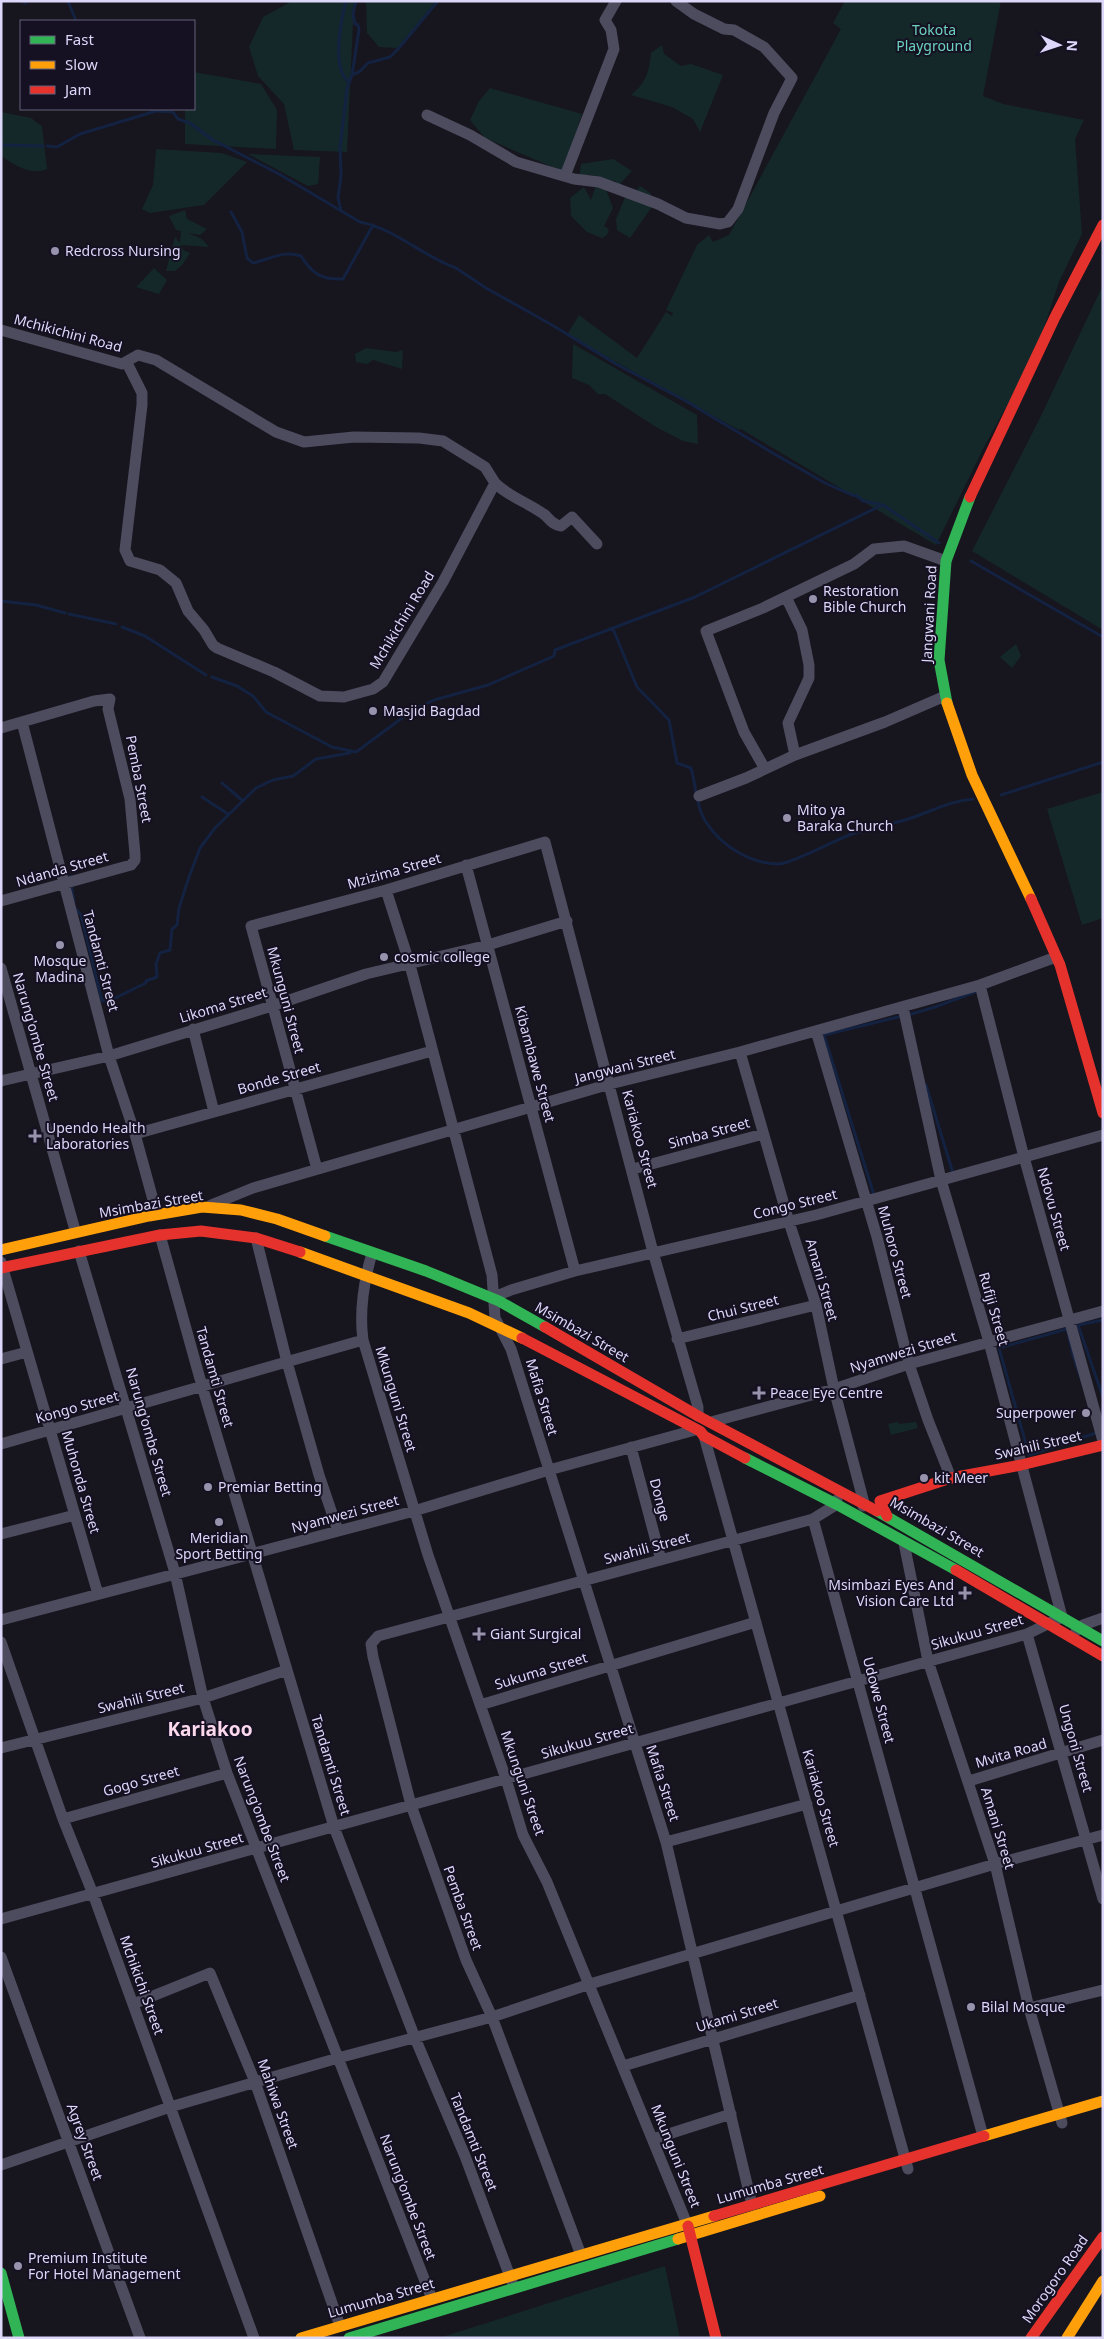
<svg xmlns="http://www.w3.org/2000/svg" width="1104" height="2339" viewBox="0 0 1104 2339" font-family="'Noto Sans',sans-serif">
	<style>
		.green { fill: #14282a }
		.lines { fill: none; stroke-linecap: round; stroke-linejoin: round }
		.stream { stroke: #142241; stroke-width: 3 }
		.street { stroke: #4d4b5e; stroke-width: 11 }
		.fast { stroke: #30b455; stroke-width: 11 }
		.slow { stroke: #ff9f0a; stroke-width: 11 }
		.jam { stroke: #e5322d; stroke-width: 11 }
		.poi-dot { fill: #9893ad; stroke: #151122; stroke-width: 2 }
		.labels { text-anchor: middle; stroke-width: 4; stroke-linejoin: round; paint-order: stroke }
		.park-label { font-size: 14px; fill: #6bd2bf; stroke: #151122 }
		.poi-label { font-size: 14px; fill: #ddd7fa; stroke: #151122; text-anchor: start }
		.street-label { font-size: 14px; fill: #ddd7fa; stroke: #151122 }
		.district-label { font-size: 19px; font-weight: bold; fill: #fbd8ec; stroke: #151122 }
	</style>
	<rect width="100%" height="100%" fill="#17151e"/>
	<path class="green" d="M292 1H354L347 152 294 150 284 104 258 76 249 47 263 17Z
		M366 1H436L399 48 379 47 367 33Z
		M845 1H1001L983 96 1003 104 1084 120 1075 139 1082 234 1059 282 1035 355 985 445 936 545 741 429 739 430 567 335 579 315 637 358 666 312 672 316 673 313 666 310 697 245 709 235 713 242 729 235 841 29 833 23Z
		M662 45 664 54 681 66 691 64 723 75 700 132 693 119 672 107 631 95C646 83 649 72 651 53Z
		M194 72 261 84 277 110 276 149 185 144V109H194Z
		M490 88 582 114 564 172 485 138 470 120 479 101Z
		M1 112 31 118 42 126 47 169C30 176 15 165 1 156Z
		M156 149 222 153 247 162 204 205 150 213 142 209 153 185Z
		M248 154 320 157 318 184 308 186Z
		M613 159 632 171 619 185 614 180 606 189 597 176 589 175 588 181 579 179 581 164Z
		M598 179 607 192 613 208 604 226 609 229 607 235 602 238 587 232 571 216 570 198 584 187 591 200Z
		M640 186 649 192 656 201 630 238 617 230 616 219 626 195H633Z
		M185 210 187 219 207 229 200 235 188 233 202 239 209 247 181 245 183 250 190 253 183 264 175 271H166L175 237 180 243 181 231 176 230 169 216Z
		M154 268 167 280 159 294 136 287Z
		M1103 285V630L972 551 1039 420Z
		M573 344 697 415 698 444 683 441 656 427 605 394H598L589 385 572 378Z
		M366 348 396 352 403 350 402 369 373 360 367 364 356 362 355 354Z
		M1016 644 1021 656 1012 668 1000 657Z
		M1103 792V918L1082 925 1047 809Z
		M898 1422 899 1424 916 1422 918 1428 891 1435 888 1424Z
		M665 2266 680 2338H439Z"/>
	<g class="lines">
		<path class="stream" d="M22 1 25 3 28 1
			M68 1 76 21
			M346 1C341 20 331 69 349 82
			M352 75 359 72 368 63 390 57 399 48 438 1
			M151 109 157 111 173 112 178 119 190 123 213 140 279 174 360 222C396 229 422 256 456 268L486 288 552 325 616 364 684 400 771 452 825 483 852 495 857 496 863 501 883 505 939 543
			M1 145 43 146
			M47 146 57 147 80 134 156 111
			M341 210 338 198 341 175 340 148 347 89 352 75 359 30 358 25 355 24 353 13 356 1
			M231 212 242 232 247 258 253 263C271 259 283 250 301 256 312 274 322 280 343 279L373 225
			M971 561 1103 637
			M1 601 36 605 65 613
			M69 614 116 624
			M122 627 145 636 206 675
			M613 629 637 687 669 720 677 763 691 768C696 785 696 807 706 822 721 846 751 864 779 864 791 864 836 840 849 835 868 828 889 825 908 819 930 812 950 801 973 799
			M212 677 237 686 253 696 266 712 332 747 356 752 413 710 434 700 488 685 554 656 555 650 695 597 882 505
			M222 783 243 801
			M1001 795 1103 762
			M202 797 228 814
			M70 876 74 902
			M75 908 81 915 102 1001 115 998 146 983V981L157 977 156 964 160 953 170 950 172 929 177 925 179 908 189 877 200 848 215 828 256 788 273 780 293 776 316 759 350 753
			M908 1015 935 1007 975 992
			M926 1085 953 1173
			M874 1195 824 1035 902 1016
			M1103 1320 1078 1325 1103 1397
			M1067 1329 1073 1355 1099 1432 1029 1455 999 1348Z"/>
		<path class="street" d="M427 115 470 135 516 162 574 179 599 182 658 204 686 218 720 224 728 222 738 209 774 113 792 78 764 47 734 30 724 29 694 14 676 1
			M565 176 614 49 611 30 605 20 616 1
			M1 330 122 364 138 355 156 360 276 432 304 442 354 437 419 438 443 441 485 467 495 483 443 582 383 682 373 689 344 697 320 696 274 672 217 648 213 645 204 630 188 611 176 583 160 570 130 561 125 550 142 405V393L127 363
			M495 483C509 497 529 503 545 515 550 520 553 525 561 526L572 517 597 544
			M786 597 802 630 809 665V678L788 723 795 755
			M22 722 109 1056 135 1134 155 1207
			M1 728 94 701 110 699 108 709 130 799 135 854V860L131 865 1 901
			M765 769 744 732 706 631 763 608 854 564 874 549 904 546 946 561
			M699 796 746 778 795 755 885 722 945 696
			M466 865 575 1271
			M386 890 410 965 492 1275 495 1318 511 1349 666 1842 752 2205
			M1 968 75 1230
			M980 985 1024 1157 1103 1441
			M193 1029 214 1112
			M816 1031 877 1237 909 1364 928 1420 951 1478
			M740 1052 789 1222 816 1305 834 1389 864 1503 863 1506
			M1 1081 109 1056 272 1006 366 974 488 945 567 921
			M135 1134 432 1051
			M317 1169 251 926 386 890 545 842 653 1252 698 1407V1416
			M633 1169 763 1134
			M211 1205 253 1188 610 1084 740 1052 980 985 1056 957
			M160 1235 202 1386 334 1827 415 2038 465 2156 512 2282
			M256 1238 287 1362 319 1475 338 1531
			M79 1251 175 1573 203 1698 227 1773 432 2299
			M372 1253C364 1281 359 1311 363 1340L428 1555 506 1779 523 1835 547 1882 687 2224
			M1 1262 98 1594
			M499 1301V1295L511 1290 575 1271 816 1215 1103 1135
			M677 1339 816 1305
			M1 1359 27 1352
			M711 1422 834 1389 909 1364 1103 1311
			M704 1436 908 2169
			M1 1444 363 1340
			M631 1447 661 1560
			M813 1519 983 2136
			M1 1534 75 1515
			M904 1543 928 1661 995 1864 1029 2008 1062 2123
			M1 1620 414 1511 549 1470 695 1430
			M1076 1631 1083 1625 1103 1618
			M1027 1634 1103 1899
			M1 1642 63 1819 93 1894 254 2338
			M480 1705 756 1622
			M1 1748 203 1698 287 1670
			M969 1781 1103 1740
			M63 1819 227 1773
			M666 1842 807 1804
			M1 1919 1027 1634 1062 1617 989 1342 941 1180 903 1007
			M1 1957 140 2338
			M133 2004 210 1973 255 2082 340 2326
			M1029 2008 1103 1990
			M623 2066 860 1995
			M653 2139 731 2114
			M1 2165 170 2107 338 2058 492 2017 590 1984 995 1864 1103 1835
			M581 2255 492 2017 466 1960 411 1805 373 1657 371 1644 378 1636 813 1519 834 1506 837 1500"/>
		<path class="fast" d="M947 703 939 660 946 561 970 497
			M325 1236 426 1271 499 1301 545 1327
			M745 1458 836 1504 956 1570
			M877 1511 1103 1641
			M1 2273 19 2338
			M349 2338 678 2239"/>
		<path class="slow" d="M947 703 972 775 1031 899
			M1 1250 149 1216 202 1207 241 1210 277 1219 325 1236
			M300 1252 469 1313 522 1338
			M984 2136 1103 2101
			M678 2239 820 2196
			M301 2338 714 2216
			M1067 2338 1103 2281"/>
		<path class="jam" d="M970 497 1055 317 1103 225
			M1031 899 1060 965 1103 1113
			M1 1268 160 1235 201 1231 256 1238 300 1252
			M545 1327 698 1416 877 1511
			M522 1338 700 1431 704 1436 745 1458
			M887 1516 880 1501 951 1478 1021 1465 1103 1445
			M956 1570 1103 1656
			M714 2216 984 2136
			M688 2226 716 2338
			M1031 2338 1103 2237"/>
	</g>
	<g class="poi-dot">
		<circle cx="55" cy="251" r="5"/>
		<circle cx="813" cy="599" r="5"/>
		<circle cx="373" cy="711" r="5"/>
		<circle cx="787" cy="818" r="5"/>
		<circle cx="60" cy="945" r="5"/>
		<circle cx="384" cy="957" r="5"/>
		<path d="M32.5 1128.5h5v5h5v5h-5v5h-5v-5h-5v-5h5z"/>
		<path d="M756.5 1385.5h5v5h5v5h-5v5h-5v-5h-5v-5h5z"/>
		<circle cx="1086" cy="1413" r="5"/>
		<circle cx="924" cy="1478" r="5"/>
		<circle cx="208" cy="1487" r="5"/>
		<circle cx="219" cy="1522" r="5"/>
		<path d="M962.5 1585.5h5v5h5v5h-5v5h-5v-5h-5v-5h5z"/>
		<path d="M476.5 1626.5h5v5h5v5h-5v5h-5v-5h-5v-5h5z"/>
		<circle cx="971" cy="2007" r="5"/>
		<circle cx="18" cy="2266" r="5"/>
	</g>
	<g class="labels">
		<g class="park-label">
			<text x="934" y="35">Tokota<tspan x="934" dy="16">Playground</tspan></text>
		</g>
		<g class="poi-label">
			<text x="65" y="256">Redcross Nursing</text>
			<text x="823" y="596">Restoration<tspan x="823" dy="16">Bible Church</tspan></text>
			<text x="383" y="716">Masjid Bagdad</text>
			<text x="797" y="815">Mito ya<tspan x="797" dy="16">Baraka Church</tspan></text>
			<text x="394" y="962">cosmic college</text>
			<text x="60" y="966" text-anchor="middle">Mosque<tspan x="60" dy="16">Madina</tspan></text>
			<text x="46" y="1133">Upendo Health<tspan x="46" dy="16">Laboratories</tspan></text>
			<text x="770" y="1398">Peace Eye Centre</text>
			<text x="1076" y="1418" text-anchor="end">Superpower</text>
			<text x="934" y="1483">kit Meer</text>
			<text x="218" y="1492">Premiar Betting</text>
			<text x="219" y="1543" text-anchor="middle">Meridian<tspan x="219" dy="16">Sport Betting</tspan></text>
			<text x="954" y="1590" text-anchor="end">Msimbazi Eyes And<tspan x="954" dy="16">Vision Care Ltd</tspan></text>
			<text x="490" y="1639">Giant Surgical</text>
			<text x="981" y="2012">Bilal Mosque</text>
			<text x="28" y="2263">Premium Institute<tspan x="28" dy="16">For Hotel Management</tspan></text>
		</g>
		<g class="street-label">
			<text transform="translate(68 333) rotate(15)" y="5">Mchikichini Road</text>
			<text transform="translate(929 614) rotate(-87)" y="5">Jangwani Road</text>
			<text transform="translate(402 620) rotate(-59)" y="5">Mchikichini Road</text>
			<text transform="translate(139 779) rotate(79)" y="5">Pemba Street</text>
			<text transform="translate(62 869) rotate(-16)" y="5">Ndanda Street</text>
			<text transform="translate(394 871) rotate(-16)" y="5">Mzizima Street</text>
			<text transform="translate(101 961) rotate(75)" y="5">Tandamti Street</text>
			<text transform="translate(286 1000) rotate(75)" y="5">Mkunguni Street</text>
			<text transform="translate(223 1005) rotate(-17)" y="5">Likoma Street</text>
			<text transform="translate(36 1037) rotate(74)" y="5">Narung'ombe Street</text>
			<text transform="translate(535 1064) rotate(75)" y="5">Kibambawe Street</text>
			<text transform="translate(625 1066) rotate(-14)" y="5">Jangwani Street</text>
			<text transform="translate(279 1078) rotate(-16)" y="5">Bonde Street</text>
			<text transform="translate(709 1133) rotate(-15)" y="5">Simba Street</text>
			<text transform="translate(640 1139) rotate(75)" y="5">Kariakoo Street</text>
			<text transform="translate(151 1204) rotate(-10)" y="5">Msimbazi Street</text>
			<text transform="translate(795 1204) rotate(-14)" y="5">Congo Street</text>
			<text transform="translate(1054 1209) rotate(74)" y="5">Ndovu Street</text>
			<text transform="translate(895 1252) rotate(75)" y="5">Muhoro Street</text>
			<text transform="translate(822 1280) rotate(74)" y="5">Amani Street</text>
			<text transform="translate(743 1308) rotate(-14)" y="5">Chui Street</text>
			<text transform="translate(994 1309) rotate(74)" y="5">Rufiji Street</text>
			<text transform="translate(582 1332) rotate(30)" y="5">Msimbazi Street</text>
			<text transform="translate(903 1352) rotate(-17)" y="5">Nyamwezi Street</text>
			<text transform="translate(215 1377) rotate(74)" y="5">Tandamti Street</text>
			<text transform="translate(542 1397) rotate(73)" y="5">Mafia Street</text>
			<text transform="translate(396 1399) rotate(73)" y="5">Mkunguni Street</text>
			<text transform="translate(77 1407) rotate(-16)" y="5">Kongo Street</text>
			<text transform="translate(149 1432) rotate(74)" y="5">Narung'ombe Street</text>
			<text transform="translate(1038 1445) rotate(-13)" y="5">Swahili Street</text>
			<text transform="translate(81 1482) rotate(74)" y="5">Muhonda Street</text>
			<text transform="translate(660 1500) rotate(75)" y="5">Donge</text>
			<text transform="translate(345 1514) rotate(-15)" y="5">Nyamwezi Street</text>
			<text transform="translate(937 1527) rotate(30)" y="5">Msimbazi Street</text>
			<text transform="translate(647 1548) rotate(-15)" y="5">Swahili Street</text>
			<text transform="translate(977 1632) rotate(-16)" y="5">Sikukuu Street</text>
			<text transform="translate(541 1671) rotate(-17)" y="5">Sukuma Street</text>
			<text transform="translate(141 1698) rotate(-14)" y="5">Swahili Street</text>
			<text transform="translate(879 1700) rotate(75)" y="5">Udowe Street</text>
			<text transform="translate(587 1741) rotate(-16)" y="5">Sikukuu Street</text>
			<text transform="translate(1076 1748) rotate(74)" y="5">Ungoni Street</text>
			<text transform="translate(1011 1753) rotate(-16)" y="5">Mvita Road</text>
			<text transform="translate(331 1765) rotate(73)" y="5">Tandamti Street</text>
			<text transform="translate(141 1781) rotate(-16)" y="5">Gogo Street</text>
			<text transform="translate(523 1783) rotate(71)" y="5">Mkunguni Street</text>
			<text transform="translate(663 1783) rotate(72)" y="5">Mafia Street</text>
			<text transform="translate(821 1798) rotate(74)" y="5">Kariakoo Street</text>
			<text transform="translate(262 1819) rotate(69)" y="5">Narung'ombe Street</text>
			<text transform="translate(998 1828) rotate(73)" y="5">Amani Street</text>
			<text transform="translate(197 1850) rotate(-16)" y="5">Sikukuu Street</text>
			<text transform="translate(463 1908) rotate(70)" y="5">Pemba Street</text>
			<text transform="translate(142 1985) rotate(70)" y="5">Mchikichi Street</text>
			<text transform="translate(737 2015) rotate(-17)" y="5">Ukami Street</text>
			<text transform="translate(278 2104) rotate(70)" y="5">Mahiwa Street</text>
			<text transform="translate(85 2142) rotate(70)" y="5">Agrey Street</text>
			<text transform="translate(474 2142) rotate(68)" y="5">Tandamti Street</text>
			<text transform="translate(676 2156) rotate(68)" y="5">Mkunguni Street</text>
			<text transform="translate(770 2184) rotate(-16)" y="5">Lumumba Street</text>
			<text transform="translate(408 2197) rotate(69)" y="5">Narung'ombe Street</text>
			<text transform="translate(1055 2279) rotate(-55)" y="5">Morogoro Road</text>
			<text transform="translate(381 2298) rotate(-16)" y="5">Lumumba Street</text>
		</g>
		<g class="district-label">
			<text x="210" y="1736">Kariakoo</text>
		</g>
	</g>
	<rect width="1104" height="2339" fill="none" stroke="#ddd7fa" stroke-width="5"/>
	<rect x="20" y="20" width="175" height="90" fill="#151122" stroke="#656078"/>
	<rect x="30" y="36" width="25" height="8" fill="#30b455" stroke="#656078"/>
	<text x="65" y="45" font-size="15" fill="#ddd7fa">Fast</text>
	<rect x="30" y="61" width="25" height="8" fill="#ff9f0a" stroke="#656078"/>
	<text x="65" y="70" font-size="15" fill="#ddd7fa">Slow</text>
	<rect x="30" y="86" width="25" height="8" fill="#e5322d" stroke="#656078"/>
	<text x="65" y="95" font-size="15" fill="#ddd7fa">Jam</text>
	<g transform="translate(1059 45) rotate(93)" stroke="#151122" stroke-width="4" paint-order="stroke">
	<path d="M0-4L9 19L0 12L-9 19Z" fill="#ddd7fa"/>
	<text y="-8" font-size="14" font-weight="bold" text-anchor="middle" fill="#ddd7fa">N</text>
	</g>
</svg>
